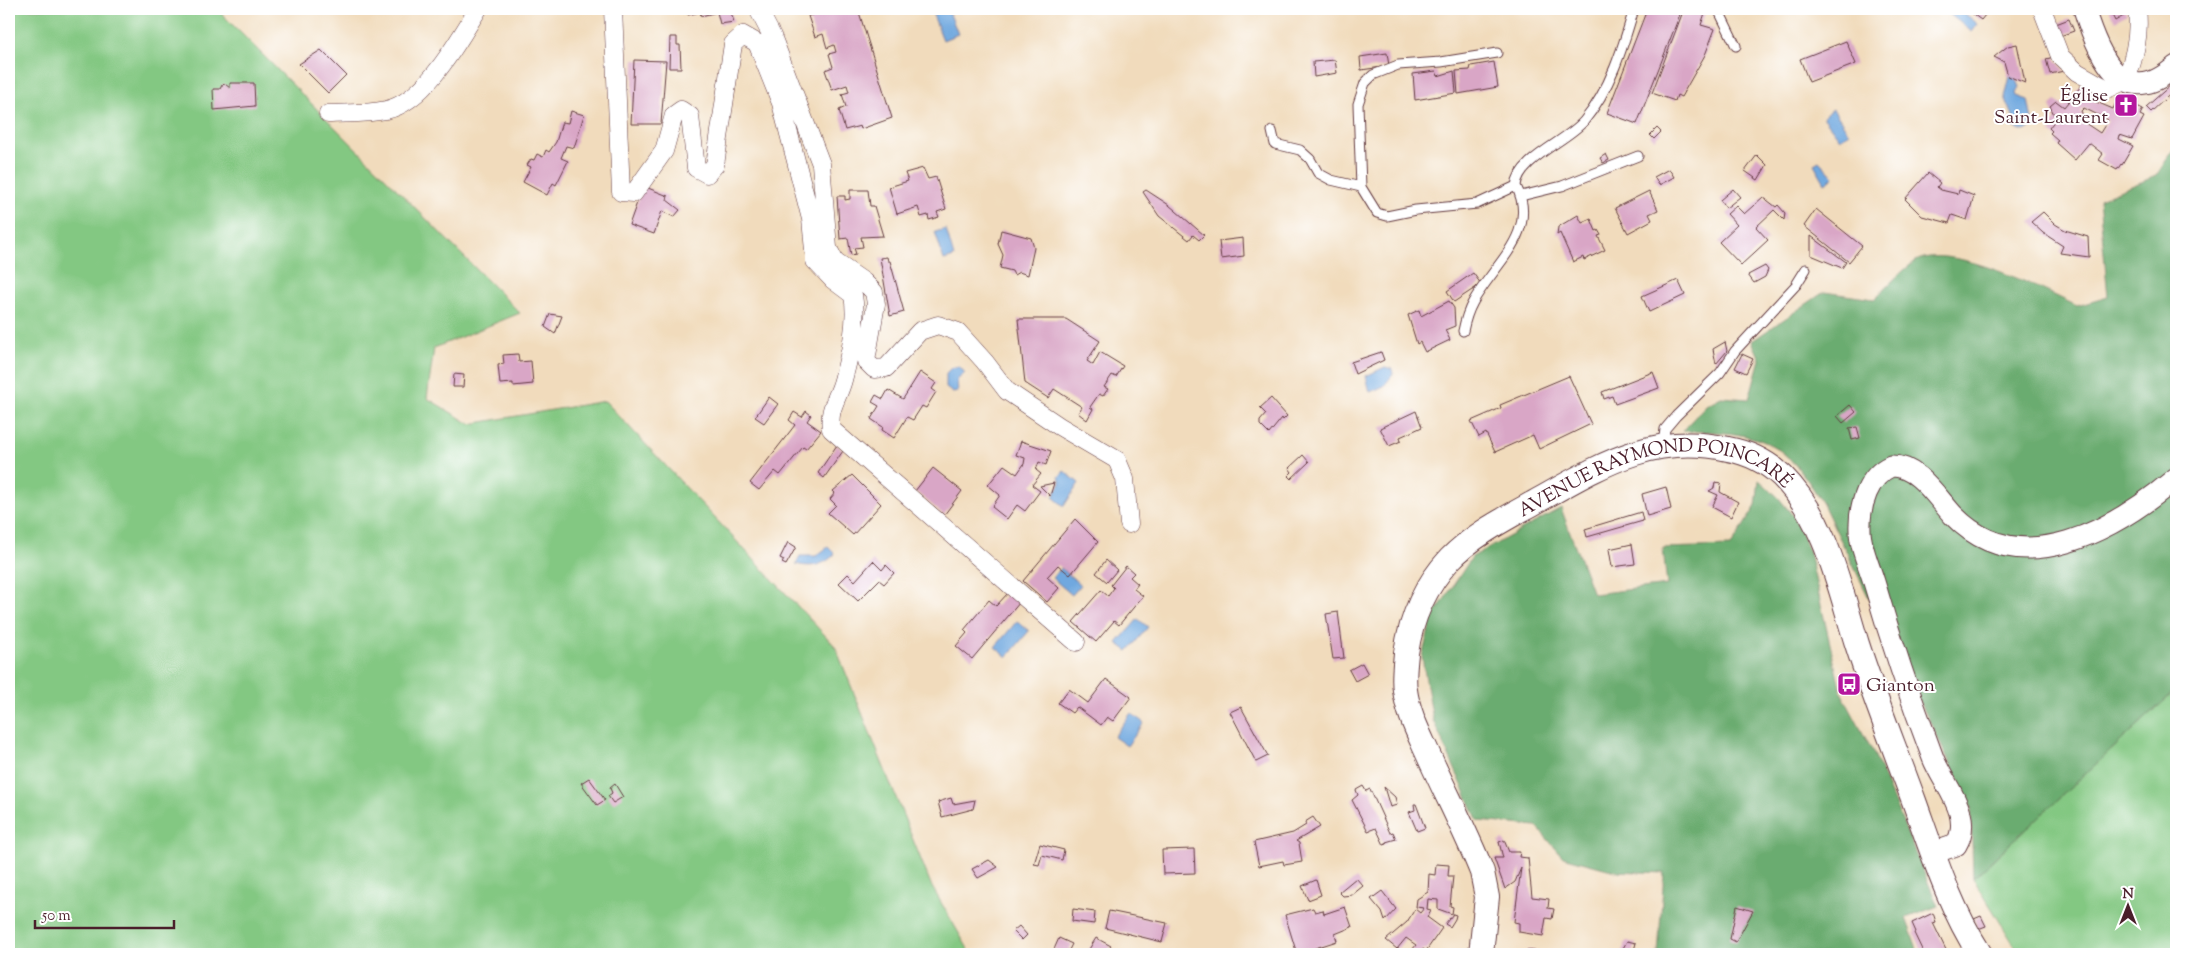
<svg xmlns="http://www.w3.org/2000/svg" width="2185" height="963" viewBox="0 0 2185 963" font-family="'Sorts Mill Goudy',serif">
	<style>
		.green { fill: #83c882; stroke: #667456 }
		.forest { fill: #6aac70; stroke: #5a664e }
		.water { fill: #70a8df; stroke: #5d6485 }
		.building { fill: #d9a6c6; fill-rule: evenodd }
		.lines { fill: none; stroke-linecap: round; stroke-linejoin: round }
		.service-casing { stroke: #633b41; stroke-width: 11 }
		.minor-casing { stroke: #633b41; stroke-width: 19 }
		.tertiary-casing { stroke: #633b41; stroke-width: 23 }
		.secondary-casing { stroke: #633b41; stroke-width: 26 }
		.service { stroke: #fff; stroke-width: 9 }
		.minor { stroke: #fff; stroke-width: 18 }
		.tertiary { stroke: #fff; stroke-width: 21 }
		.secondary { stroke: #fff; stroke-width: 24 }
		.labels { text-anchor: middle; stroke-width: 4; stroke-linejoin: round; paint-order: stroke }
		.poi-label { font-size: 19px; fill: #4a1f2b; stroke: #fff; text-anchor: end }
		.street-label { font-size: 19px; fill: #4a1f2b; stroke: #fff }
	</style>
	<rect width="100%" height="100%" fill="#fff"/>
	<filter id="ink" filterUnits="userSpaceOnUse"><feTurbulence type="fractalNoise" baseFrequency=".02" numOctaves="2"/><feDisplacementMap in="SourceGraphic" scale="10" xChannelSelector="R" yChannelSelector="G"/><feConvolveMatrix kernelMatrix="1 2 1 2 8 2 1 2 1" color-interpolation-filters="sRGB"/></filter>
	<filter id="wash" filterUnits="userSpaceOnUse"><feTurbulence type="fractalNoise" baseFrequency=".0096" numOctaves="4" result="noise"/><feDisplacementMap in="SourceGraphic" scale="20" xChannelSelector="R" yChannelSelector="G"/><feGaussianBlur stdDeviation="1.12" result="paint"/><feColorMatrix in="noise" values="0 0 0 0 0 0 0 0 0 0 0 0 0 0 0 0 0 1.4 0 .05"/><feComposite in="paint" operator="in"/></filter>
	<g filter="url(#wash)">
		<rect width="100%" height="100%" fill="#f1dbbc"/>
		<path class="green" d="M9 9H217L520 313 434 348 427 398 470 424 605 401 835 646 932 887 971 954H9Z
			M2176 690V954H2024L2016 948 1973 878Z"/>
		<path class="forest" d="M2176 145V690L1973 878 1971 806 1823 504C1810 483 1794 458 1773 446 1746 431 1711 432 1682 431L1706 405 1721 397 1749 399 1760 359 1752 341 1824 292 1874 299C1886 288 1903 269 1916 261 1951 242 2043 290 2077 306L2108 297 2099 199 2156 176Z
			M1759 480 1778 497 1794 517 1809 552 1841 692 1874 754 1938 906 1906 918 1919 954H1658L1664 873 1615 871 1563 857 1536 826 1478 821 1433 720 1422 657 1432 618 1472 557 1561 508 1593 594 1667 585 1663 548 1731 546 1756 506Z"/>
		<path class="water" d="M934 9H948L958 34 943 40 931 10Z
			M1943 9H1959L1978 24 1972 32Z
			M2010 76 2017 80 2020 87 2016 93 2017 96 2028 100 2033 126 2025 131 2015 128 2013 116 2005 97Z
			M1833 109 1849 133 1840 139 1823 117Z
			M1819 161 1834 177 1825 183 1814 164Z
			M946 229 954 257 944 260 935 232Z
			M959 366 965 373 957 380 958 392 953 393 946 388V373L951 368Z
			M1385 367 1392 369 1393 374 1384 386 1370 392 1366 376Z
			M1064 471 1079 483 1064 506 1053 497 1061 483 1059 477Z
			M828 547 835 554C823 566 811 568 796 564L800 556H816Z
			M1061 568 1081 585 1072 595 1052 578Z
			M1138 619 1148 627 1128 651 1117 643Z
			M1017 621 1029 631 1007 657 995 647Z
			M1131 713 1144 723 1127 746 1114 737Z"/>
		<g id="blocks">
			<path class="building" d="M686 9H730L734 22 720 24 717 12 701 16 700 12 688 15Z
				M832 9 836 14 858 9 892 118 861 129 860 126 845 130 839 110 846 107 842 94 849 92 847 85 832 90 825 70 833 67 829 54 836 52 834 45 827 48 823 34 815 37 808 16Z
				M1644 9H1682L1637 124 1607 113 1646 12Z
				M1684 9H1695L1705 13 1701 25 1715 29 1705 55 1681 97 1677 95 1675 101 1652 93Z
				M1966 9H1990L1981 20Z
				M2109 9H2124L2127 14 2115 21Z
				M2069 19 2074 31 2060 36 2056 24Z
				M670 37H677V45H680L681 68H669Z
				M1846 41 1856 64 1809 82 1800 59Z
				M2017 44 2025 83 2008 76 2004 62 1994 57 2008 46Z
				M321 50 346 75 328 93 299 64Z
				M1387 53 1389 66 1361 70 1360 57Z
				M2054 57 2064 71 2050 74 2046 59Z
				M634 60 666 61 661 124H631Z
				M1335 60 1337 73 1314 77 1313 62Z
				M1494 62 1498 87 1458 94 1456 71 1470 70 1471 66Z
				M1436 71 1438 76 1454 71 1456 93 1415 100 1413 74Z
				M230 83H254L255 106 214 110 213 89H220L222 85 225 84 230 88Z
				M2172 84 2176 89 2165 99 2151 112 2146 107Z
				M2081 86 2093 91 2091 95 2096 97 2094 101 2113 109 2119 96 2138 103 2137 106 2143 109 2140 115 2144 117 2132 139 2120 135 2119 139 2133 146 2122 165 2121 164 2117 170 2099 160 2103 154 2089 143 2075 160 2056 143 2058 140 2050 133 2052 131 2049 128 2056 119 2050 106 2056 101 2064 107ZM2084 108 2108 120 2100 133 2082 121 2084 117 2081 111Z
				M571 111 584 115 574 148 566 146 561 158 568 161 556 185 553 183 547 195 523 182 531 167 527 165 531 159 534 160 537 154 543 157 546 150 549 152 556 142 562 122 568 123Z
				M1657 128 1661 132 1654 139 1650 135Z
				M1606 154 1609 160 1603 163 1600 158Z
				M1757 155 1767 165 1758 180 1745 171Z
				M923 168 928 179 936 177 946 209 937 212 939 217 929 220 928 215 921 217 918 207 897 214 889 187 908 181 905 173Z
				M1669 169 1674 177 1659 185 1654 177Z
				M1928 173 1940 183 1937 187 1941 190 1958 194 1959 190 1974 196 1967 220 1952 215 1949 223 1922 216 1905 199Z
				M643 186 668 196 667 200 680 210 674 217 662 211 654 234 629 225Z
				M1733 189 1740 197 1726 208 1720 200Z
				M850 190H868L870 206H874L883 236 861 237 863 247 854 248 856 254 851 255 848 238 840 239 837 196H845V200L850 199Z
				M1146 190 1169 205 1204 235 1199 240 1193 235 1189 240 1159 216 1143 192Z
				M1649 191 1658 210 1649 214 1652 220 1628 233 1615 208Z
				M1763 197 1776 207 1778 205 1785 213 1784 220 1774 210 1756 227 1768 240 1741 265 1719 242 1737 225 1727 214 1736 206 1744 214Z
				M1816 209 1862 246 1849 262 1804 226Z
				M2043 212 2055 224 2065 230 2088 237 2089 257 2060 253 2063 246 2043 233 2031 222Z
				M1578 215 1582 223 1591 219 1596 231 1598 230 1601 235 1598 236 1605 250 1584 260 1583 257 1573 262 1560 233 1557 235 1558 227Z
				M1001 230 1031 238 1034 248 1028 275 1019 272 1014 275 1012 271 1000 268 1003 255 998 244Z
				M1811 236 1846 262 1842 268 1811 255Z
				M1243 238 1244 256 1221 259 1219 241Z
				M887 257 888 261H890L904 312 890 316 880 258Z
				M1765 266 1768 270 1765 277 1754 283 1748 275Z
				M1473 273 1481 284 1454 302 1447 291Z
				M1678 280 1685 295 1649 312 1642 296Z
				M1449 301 1454 308 1455 326 1445 330 1450 340 1425 352 1420 342 1417 344 1408 315 1419 310 1421 316Z
				M550 314 562 316 555 334 545 327Z
				M1018 319H1066L1100 341 1087 361 1093 365 1100 352 1123 366 1116 377 1112 375 1104 387 1108 389 1103 396 1099 394 1090 407 1093 409 1087 420 1078 413 1082 407 1054 389 1048 398 1025 383Z
				M1725 342 1727 351 1716 364 1713 349Z
				M1381 352 1384 360 1355 374 1351 362Z
				M518 354 519 362 531 361 533 384 513 386V383L500 384 498 365 504 364 503 355Z
				M1742 354 1753 359 1746 373 1735 368Z
				M920 372 936 383 932 389 936 392 926 408 922 406 913 420 907 417 894 438 882 430 883 427 871 419 879 406 872 402 876 395 883 399 888 390 903 399Z
				M1653 372 1659 388 1615 404 1612 396 1604 399 1602 392Z
				M454 374 464 375 463 387H453Z
				M1569 376 1591 424 1539 449 1533 435 1495 452 1486 433 1479 437 1471 421 1501 408 1500 405Z
				M769 397 778 404 764 423 755 417Z
				M1271 398 1287 416 1283 420 1282 418 1269 434 1260 425V421L1266 414 1260 408Z
				M1850 405 1856 412 1843 423 1837 416Z
				M806 411 811 415 807 421 821 431 806 449 803 447 780 475 775 471 759 490 750 483 795 425 789 420 794 412 802 417Z
				M1416 411 1422 427 1400 437 1401 441 1389 446 1380 428Z
				M1857 427 1860 438 1852 440 1849 428Z
				M1021 441 1051 451 1046 465 1039 462 1036 470 1041 474 1032 485 1040 491 1025 511 1017 505 1007 519 992 507 1000 495 988 485 1004 465 1017 474 1024 464 1025 458 1016 455Z
				M837 445 843 451 824 478 818 473Z
				M1303 455 1309 462 1291 479 1288 476 1292 472 1289 468Z
				M933 468 962 491 944 515 915 491Z
				M852 475 881 504 853 535 828 513 836 505 830 499 835 493 833 491Z
				M1715 482 1721 483 1720 492 1738 502 1731 517 1712 507 1718 495 1709 491 1714 488Z
				M1054 483 1050 496 1040 486Z
				M1666 487 1671 509 1647 516 1642 494Z
				M1641 512 1643 521 1587 537 1585 529Z
				M1075 519 1098 542 1070 575 1058 565 1047 577 1059 588 1047 602 1023 581Z
				M788 542 796 547 786 565 782 563 784 560 780 558Z
				M1632 544 1635 564 1612 567 1609 549Z
				M1106 560 1117 570 1107 582 1096 573Z
				M873 561 882 570 886 565 894 573 884 584 879 580 858 601 839 583 848 574 855 581Z
				M1126 566 1134 573 1130 577 1138 584 1134 589 1143 596 1119 625 1114 621 1096 642 1073 622 1101 590 1108 596 1114 588 1111 585Z
				M1009 592 1020 602 972 659 956 646 967 633 964 630 989 600 996 606Z
				M1338 612 1344 658 1333 659 1326 614Z
				M1362 663 1368 674 1355 681 1349 670Z
				M1106 679 1131 697 1113 721 1107 717 1101 725 1077 707 1072 713 1058 703 1069 689 1088 703Z
				M1241 707 1268 756 1256 762 1230 712Z
				M589 778 605 800 597 805 581 783Z
				M615 784 623 797 613 803 608 796 612 793 610 788Z
				M1363 786 1366 791 1370 789 1390 833 1393 832 1396 839 1386 842 1387 844 1384 845 1376 828 1368 831 1352 800 1358 795 1356 790Z
				M1384 787 1395 797 1397 805 1390 807Z
				M951 798 953 804 975 800 973 809 942 817 938 802Z
				M1414 804H1416L1425 828 1417 831 1409 812 1415 810Z
				M1313 817 1320 827 1296 841 1299 843 1302 862 1284 865 1283 861 1259 866 1254 842 1293 833 1306 825 1305 822Z
				M1504 840 1509 852H1520L1519 857 1528 858 1532 897 1549 899 1548 908 1554 909 1552 919 1546 918 1543 936 1519 932V923L1514 922 1521 868 1515 882 1505 889 1494 858H1503L1499 842Z
				M1040 844 1064 850 1062 860 1042 855 1039 865 1034 864Z
				M1194 849 1195 873 1163 874 1162 850Z
				M989 860 998 867 978 878 972 869Z
				M1436 864 1449 865 1448 876H1453L1450 906 1453 907 1452 914 1438 909V900L1428 899 1427 909 1431 910 1427 917 1442 928 1426 951 1423 949 1420 954H1409L1416 945 1406 938 1397 949 1386 940 1407 922 1415 909 1420 913 1424 908 1416 907 1417 899 1428 892 1429 874 1435 875Z
				M1356 878 1363 886 1352 895 1343 896 1339 892Z
				M1316 880 1321 895 1308 900 1302 886Z
				M1382 891 1396 909 1385 921 1382 912 1371 899Z
				M1737 906 1753 911 1736 942 1730 939Z
				M1345 907 1352 927 1335 934 1337 941 1297 954 1285 915 1313 908 1315 912 1323 910 1324 914Z
				M1073 909 1095 912 1094 924 1072 921Z
				M1109 911 1167 923 1162 942 1105 928Z
				M1933 913 1936 922 1933 923 1948 954H1924L1914 933 1916 932 1912 923Z
				M1453 914 1456 915 1455 919 1450 927 1445 924Z
				M1981 916 1986 926 1978 929 1974 919Z
				M1019 926 1027 935 1022 940 1013 931Z
				M1059 938 1072 944 1067 954H1052Z
				M1096 938 1111 946 1105 954H1086Z
				M1627 941 1636 943 1633 954H1620Z
				M1527 950 1541 952V954H1527Z
				M1261 951V954H1222V952Z"/>
		</g>
	</g>
	<g filter="url(#ink)">
		<use href="#blocks" fill-opacity="0" stroke="#633b41" stroke-width="1"/>
		<g class="lines">
			<g class="service-casing">
				<path id="service" d="M1718 9 1736 46
					M1497 53 1441 62 1398 65 1373 75 1365 83 1358 104 1361 187 1377 213 1387 216 1416 210 1477 204 1516 186
					M1272 131 1275 144 1300 150 1310 159 1318 173 1331 180 1361 187
					M1516 186C1518 159 1567 141 1584 121 1610 90 1623 47 1634 9
					M1521 196 1562 186 1638 156
					M1463 331C1465 321 1468 311 1473 302 1493 265 1540 232 1516 186
					M1663 445 1665 429 1676 416 1720 373 1735 351 1796 285 1806 269"/>
			</g>
			<g class="minor-casing">
				<path id="minor" d="M613 9 621 192 634 193 664 151 674 115 681 110 690 116 696 168 707 174 715 165 733 44 743 35 757 43 781 103 811 219 815 261 833 280 853 295C858 322 850 354 843 380 838 399 828 408 831 429L1076 642
					M758 9 772 36 821 164 828 248 835 262 864 282 874 292 876 304 866 361 874 369 886 368 920 331 938 325 958 332 985 362 1007 391 1059 426 1117 460 1125 479 1129 524
					M2042 9 2060 56 2077 72 2107 89 2126 80C2135 56 2140 34 2137 9
					M328 114C347 113 367 114 386 110 425 102 459 40 478 9"/>
			</g>
			<g class="tertiary-casing">
				<path id="tertiary" d="M2084 9C2098 54 2122 114 2176 66
					M1933 853 1956 845C1974 815 1944 786 1933 758 1911 700 1891 641 1874 582 1869 565 1860 547 1860 530 1859 506 1868 476 1891 466 1918 465 1937 498 1954 516 2021 585 2117 528 2176 478"/>
			</g>
			<g class="secondary-casing">
				<g id="secondary">
					<path id="s1" d="M1481 954 1487 897 1482 872C1466 832 1446 794 1428 754 1419 734 1408 713 1405 690 1403 679 1405 665 1406 653 1411 618 1426 585 1450 559 1474 534 1507 518 1537 501 1600 466 1652 432 1728 449 1749 453 1767 462 1782 476 1827 521 1839 587 1857 644 1874 697 1895 749 1914 801 1933 854 1950 908 1980 954"/>
				</g>
			</g>
			<use href="#service" class="service"/>
			<use href="#minor" class="minor"/>
			<use href="#tertiary" class="tertiary"/>
			<use href="#secondary" class="secondary"/>
		</g>
	</g>
	<defs>
		<g id="church-square" transform="scale(1.25)"><rect x="-9" y="-9" width="18" height="18" rx="4" fill="#b5179e" stroke="#fff"/><path d="M-1.2-6h2.4v3.5h3.3v2.4h-3.3V6h-2.4V-.1h-3.3v-2.4h3.3Z" fill="#fff"/></g>
		<g id="bus-square" transform="scale(1.25)"><rect x="-9" y="-9" width="18" height="18" rx="4" fill="#b5179e" stroke="#fff"/><path d="M-5-6H5V4H4V6H2V4H-2V6H-4V4H-5ZM-3.5-4V0h7V-4ZM-3.5 1.2v1.5H-2V1.2ZM2 1.2v1.5H3.5V1.2Z" fill="#fff"/></g>
	</defs>
	<g fill-rule="evenodd">
		<use href="#church-square" x="2126" y="105"/>
		<use href="#bus-square" x="1849" y="684"/>
	</g>
	<g class="labels">
		<g class="poi-label">
			<text x="2108" y="101">Église<tspan x="2108" dy="22">Saint-Laurent</tspan></text>
			<text x="1866" y="691" text-anchor="start">Gianton</text>
		</g>
		<g class="street-label">
			<text dy="7" stroke="none"><textPath href="#s1" startOffset="656">AVENUE RAYMOND POINCARÉ</textPath></text>
		</g>
	</g>
	<rect width="2185" height="963" fill="none" stroke="#fff" stroke-width="30"/>
	<g transform="translate(2128 906)" stroke="#ffffff" stroke-width="4" paint-order="stroke">
	<path d="M0-4L9 19L0 12L-9 19Z" fill="#4a1f2b"/>
	<text y="-8" font-size="14" font-weight="bold" text-anchor="middle" fill="#4a1f2b">N</text>
	</g>
	<path d="M35 920v8h139v-8" fill="none" stroke="#4a1f2b" stroke-width="2.5"/>
	<text x="42" y="920" font-size="15" fill="#4a1f2b" stroke="#ffffff" stroke-width="4" paint-order="stroke">50 m</text>
</svg>
